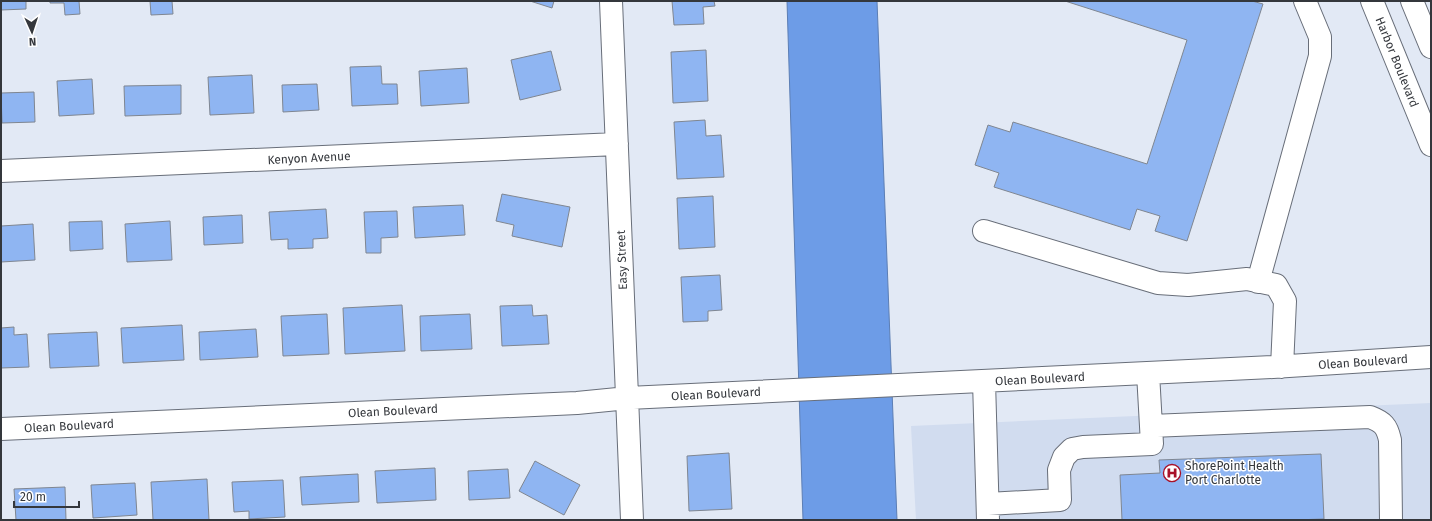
<svg xmlns="http://www.w3.org/2000/svg" width="1432" height="521" viewBox="0 0 1432 521" font-family="'Fira Sans',sans-serif">
	<style>
		.built { fill: #d1dcef }
		.water { fill: #6d9ce7; stroke: #5c7eb4 }
		.building { fill: #8fb5f2; stroke: #7f8691 }
		.lines { fill: none; stroke-linecap: round; stroke-linejoin: round }
		.minor-casing { stroke: #686e79; stroke-width: 24 }
		.minor { stroke: #fff; stroke-width: 22 }
		.labels { text-anchor: middle; stroke-width: 3; stroke-linejoin: round; paint-order: stroke }
		.street-label { font-size: 12px; fill: #34373c; stroke: #fff }
		.poi-label { font-size: 12px; fill: #34373c; stroke: #fff; text-anchor: start }
	</style>
	<rect width="100%" height="100%" fill="#e2e9f5"/>
	<path class="built" d="M1431 403V520H916L911 426Z"/>
	<path class="water" d="M787 1H877L897 520H803Z"/>
	<path class="building" d="M1 1H26V9L1 10Z
		M50 1H80H79L80 14 65 15 64 3H50Z
		M150 1H172L173 14 151 15Z
		M530 1H554L552 8Z
		M672 1H714L715 6 703 7 704 24 674 25Z
		M1065 1H1252L1263 4 1187 241 1155 231 1160 216 1137 209 1130 230 994 187 999 173 975 165 988 125 1010 132 1013 122 1147 164 1187 40Z
		M706 50 708 101 673 103 671 52Z
		M551 51 561 90 520 100 511 60Z
		M381 66 382 84H397L398 104 352 106 350 67Z
		M467 68 469 103 421 106 419 71Z
		M252 75 254 113 210 115 208 77Z
		M92 79 94 114 59 116 57 81Z
		M317 84 319 110 283 112 282 85Z
		M181 85V114L125 116 124 86Z
		M34 92 35 122 2 123 1 93Z
		M705 120 706 136 721 135 724 177 677 179 674 122Z
		M502 194 570 207 562 247 512 236 514 225 496 221Z
		M713 196 715 247 679 249 677 198Z
		M463 205 465 235 415 238 413 207Z
		M326 209 328 238 313 239V248L288 249V239L271 240 269 212Z
		M397 211 398 237 381 238V253H366L364 212Z
		M242 215 243 243 204 245 203 217Z
		M102 221 103 249 70 251 69 222Z
		M170 221 172 260 127 262 125 224Z
		M33 224 35 260 1 262V226Z
		M720 275 722 310 708 311V321L683 322 681 277Z
		M402 305 405 351 345 354 343 308Z
		M532 305 533 316 547 315 549 344 502 346 500 306Z
		M327 314 329 354 283 356 281 316Z
		M470 314 472 349 421 351 420 316Z
		M182 325 184 360 123 363 121 328Z
		M14 327V335L27 334 29 367 1 368V328Z
		M256 329 258 357 200 360 199 332Z
		M97 332 99 366 50 368 48 334Z
		M729 453 732 509 689 511 687 456Z
		M1321 454 1324 519 1293 520H1122L1120 475 1160 473 1159 460Z
		M535 461 580 485 564 515 519 491Z
		M435 468 436 500 377 503 375 471Z
		M508 469 510 498 469 500 468 471Z
		M358 474 359 502 302 505 300 477Z
		M207 479 209 520H153L151 482Z
		M283 480 285 517 249 519V511L234 512 232 482Z
		M135 483 137 515 93 518 91 485Z
		M65 487 66 520H16L14 489Z"/>
	<g class="lines">
		<g class="minor-casing">
			<path id="minor" d="M611 1 632 520
				M1372 1 1431 145
				M1412 1 1431 47
				M1 171 617 144
				M984 231 1158 283 1188 285 1247 279 1276 285 1285 301 1282 367
				M1258 282 1320 56V37L1305 1
				M984 381 988 520
				M1151 426 1370 417C1383 422 1387 426 1390 440L1391 520
				M1 429 577 403 628 398 1273 367 1431 357
				M988 504 1060 500 1059 470 1064 457 1072 449 1083 447 1152 444 1148 373"/>
		</g>
		<use href="#minor" class="minor"/>
	</g>
	<defs>
		<g id="hospital-ring" transform="scale(0.9)"><circle r="9.5" fill="#fff" stroke="#a81129" stroke-width="1.5"/><path d="M-5-5h3v3.5h4V-5h3V5h-3V1.5h-4V5h-3Z" fill="#a81129"/></g>
	</defs>
	<g fill-rule="evenodd">
		<use href="#hospital-ring" x="1172" y="473"/>
	</g>
	<g class="labels">
		<g class="street-label">
			<text transform="translate(1397 62) rotate(68)" y="4">Harbor Boulevard</text>
			<text transform="translate(309 158) rotate(-3)" y="4">Kenyon Avenue</text>
			<text transform="translate(622 260) rotate(-92)" y="4">Easy Street</text>
			<text transform="translate(1363 362) rotate(-4)" y="4">Olean Boulevard</text>
			<text transform="translate(1040 379) rotate(-3)" y="4">Olean Boulevard</text>
			<text transform="translate(716 394) rotate(-3)" y="4">Olean Boulevard</text>
			<text transform="translate(393 411) rotate(-3)" y="4">Olean Boulevard</text>
			<text transform="translate(69 426) rotate(-3)" y="4">Olean Boulevard</text>
		</g>
		<g class="poi-label">
			<text x="1185" y="470">ShorePoint Health<tspan x="1185" dy="14">Port Charlotte</tspan></text>
		</g>
	</g>
	<rect width="1432" height="521" fill="none" stroke="#34373c" stroke-width="4"/>
	<g transform="translate(32 32) rotate(177)" stroke="#ffffff" stroke-width="3" paint-order="stroke">
	<path d="M0-3L7 15L0 10L-7 15Z" fill="#34373c"/>
	<text y="-6" font-size="11" font-weight="bold" text-anchor="middle" fill="#34373c">N</text>
	</g>
	<path d="M14 501v6h65v-6" fill="none" stroke="#34373c" stroke-width="2"/>
	<text x="20" y="501" font-size="12" fill="#34373c" stroke="#ffffff" stroke-width="3" paint-order="stroke">20 m</text>
</svg>
